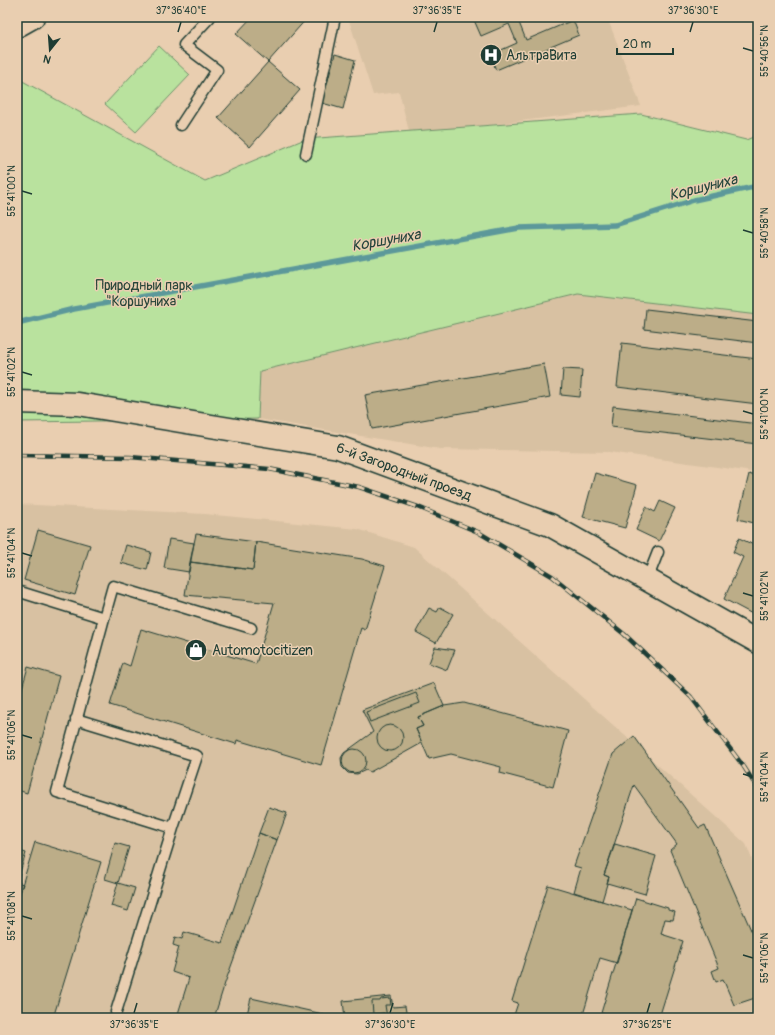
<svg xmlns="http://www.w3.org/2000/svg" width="775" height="1035" viewBox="0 0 775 1035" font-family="Pangolin,sans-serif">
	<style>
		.built { fill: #d8c1a2 }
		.green { fill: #b9e29e; stroke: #6c9069 }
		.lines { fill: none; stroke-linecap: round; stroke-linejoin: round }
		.stream { stroke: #5c989a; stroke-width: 5.5 }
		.building { fill: #bcad88; stroke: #1f3d34 }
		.service-casing { stroke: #1f3d34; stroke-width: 13 }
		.tertiary-casing { stroke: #1f3d34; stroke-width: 25 }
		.service { stroke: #e9ceb0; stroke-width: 10 }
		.tertiary { stroke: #e9ceb0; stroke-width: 22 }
		.rail-casing { stroke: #1f3d34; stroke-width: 4.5 }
		.rail { stroke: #e9ceb0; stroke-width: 3; stroke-dasharray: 9; stroke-linecap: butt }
		.ticks { fill: none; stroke: #1f3d34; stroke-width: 1.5 }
		.labels { text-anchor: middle; stroke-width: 3; stroke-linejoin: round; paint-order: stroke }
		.poi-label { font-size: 14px; fill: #1f3d34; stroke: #e9ceb0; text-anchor: start }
		.park-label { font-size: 14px; fill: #274539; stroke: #e9ceb0 }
		.street-label { font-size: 14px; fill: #1f3d34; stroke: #e9ceb0 }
		.water-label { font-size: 15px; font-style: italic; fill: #24453c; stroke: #e9ceb0 }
		.neatline { fill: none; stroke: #1f3d34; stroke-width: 1.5 }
		.ticks-label { font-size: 10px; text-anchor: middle; fill: #1f3d34 }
	</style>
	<rect width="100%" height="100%" fill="#e9ceb0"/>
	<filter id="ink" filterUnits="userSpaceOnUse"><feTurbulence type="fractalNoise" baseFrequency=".025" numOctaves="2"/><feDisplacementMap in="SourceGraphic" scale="8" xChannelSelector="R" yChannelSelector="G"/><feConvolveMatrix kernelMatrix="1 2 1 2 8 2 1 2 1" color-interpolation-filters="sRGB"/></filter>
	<g filter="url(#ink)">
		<path class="built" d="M348 17H607L641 106 410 135 399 92 373 95Z
			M578 294 758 315V474L746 471 609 452 440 449 258 419 260 371Z
			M17 504 205 514 357 529 414 547 746 844 758 875V1018H17Z"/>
		<path class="green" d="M159 46 190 75 136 132 105 104Z
			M17 78 205 181 305 139 641 114 746 140 758 135V315L578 294 260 371 258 419 17 422Z"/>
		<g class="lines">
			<path class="stream" d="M17 323 74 309 519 228 615 225 694 200 758 186"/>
		</g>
		<path class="building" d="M252 17H308L268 62 236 34Z
			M469 17H525L518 20 526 40 573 20 579 35 496 70 490 55 517 43 509 24 481 36 474 20 471 21Z
			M335 54 355 60 343 109 322 103Z
			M268 62 300 90 250 147 218 118Z
			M646 309 758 322V343L644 329Z
			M622 343 758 359V404L617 387Z
			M544 364 550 397 372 429 365 395Z
			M563 369 582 370 580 397 561 395Z
			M613 406 758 424V444L611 427Z
			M595 473 637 485 625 528 583 517Z
			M749 474 758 477V524L738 519Z
			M660 501 675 508 659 541 636 530 646 507 655 512Z
			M38 530 90 545 75 595 24 580Z
			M196 534 256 542 253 570 190 562Z
			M739 538 758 547V617L724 599 743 557 733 552Z
			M169 539 194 543 189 572 164 568Z
			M256 542 362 559 385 566 365 630 361 628 321 765 237 740 236 744 110 705 123 663 130 666 141 629 256 664 274 603 185 595 190 562 253 570Z
			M126 545 151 552 147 570 121 563Z
			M440 607 453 614 436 643 416 632 429 608 437 612Z
			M435 647 455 650 447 670 429 663Z
			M28 667 59 676 27 793 17 790V706Z
			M434 683 444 706 418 717 423 726 416 729 422 743 370 772 366 770 357 774 348 773 342 767 341 758 344 753 373 732 362 710Z
			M416 693 420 703 370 722 366 712Z
			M464 703 568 731 553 787 500 773 501 767 451 754 429 759 416 729 423 726 418 717 444 706Z
			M377 738a13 13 0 1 1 26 0a13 13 0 1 1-26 0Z
			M634 736 699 828 705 825 758 946V997L734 1005 723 979 716 982 712 971 719 968 670 850 677 844 634 785 604 875 609 877 602 901 574 892 581 868 574 866 613 754Z
			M342 761a12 12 0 1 1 24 0a12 12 0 1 1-24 0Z
			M269 807 287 813 277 840 259 833Z
			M259 833 277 840 225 983 214 1018H181L177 1017 189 978 172 972 179 947 173 945 175 937 182 939 184 932 222 943Z
			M35 842 101 862 53 1018H17V902Z
			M115 843 129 847 118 883 105 879Z
			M615 844 656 856 645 894 607 883 609 877 604 875Z
			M17 850 26 853 17 882Z
			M17 882 23 884 17 902Z
			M118 883 135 888 128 911 111 906Z
			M548 885 632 910 617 963 600 958 582 1018H513L518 1003 512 1001Z
			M636 898 668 908V910L675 912 673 920 665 919 661 934 683 941 659 1018H617L601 1013Z
			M391 996 393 1007 405 1006 407 1018H345L343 1001Z
			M251 998 323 1014V1018H246Z
			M390 998 391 1005H385L387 1018H380V1016L384 1015V1013L373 1014 372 1001H380L381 999Z"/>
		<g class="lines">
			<g class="service-casing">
				<path id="service" d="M181 125 217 70 184 45 210 17
					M306 154 335 17
					M647 580 658 552
					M17 591 104 618 57 792 173 828 116 1012
					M104 618 113 586 251 628
					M76 719 197 756 173 828"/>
			</g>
			<g class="tertiary-casing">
				<g id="tertiary">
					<path d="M17 26 33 17"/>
					<path id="s1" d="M17 402 78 404 338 447 550 525 758 642"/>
				</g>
			</g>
			<use href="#service" class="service"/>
			<use href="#tertiary" class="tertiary"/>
			<g class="rail-casing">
				<path id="rail" d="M17 455 130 457 269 469 359 487 418 507 478 532 552 576 624 634 691 697 744 767 758 789"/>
			</g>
			<use href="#rail" class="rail"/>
		</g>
	</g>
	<path class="ticks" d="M178 32 181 22M434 32 437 22M690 32 693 22M743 48 753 51M22 191 32 194M743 230 753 233M22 372 32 375M743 411 753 414M22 553 32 556M743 593 753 596M22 735 32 738M743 774 753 777M22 916 32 919M743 955 753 958M134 1013 137 1003M390 1013 393 1003M647 1013 650 1003"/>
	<defs>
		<g id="hospital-disc" transform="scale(1.15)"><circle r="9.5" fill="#1f3d34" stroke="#e9ceb0"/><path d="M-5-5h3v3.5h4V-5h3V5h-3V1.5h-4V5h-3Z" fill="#fff"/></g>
		<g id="shop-disc" transform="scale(1.15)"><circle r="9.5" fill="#1f3d34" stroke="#e9ceb0"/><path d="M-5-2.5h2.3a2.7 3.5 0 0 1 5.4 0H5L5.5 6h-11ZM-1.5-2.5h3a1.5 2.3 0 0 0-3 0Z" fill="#fff"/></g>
	</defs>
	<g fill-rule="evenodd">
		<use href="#hospital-disc" x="491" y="55"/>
		<use href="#shop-disc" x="196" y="650"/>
	</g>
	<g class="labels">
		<g class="poi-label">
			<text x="506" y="60">АльтраВита</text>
			<text x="212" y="655">Automotocitizen</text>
		</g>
		<g class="park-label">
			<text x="144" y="290">Природный парк<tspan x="144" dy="16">"Коршуниха"</tspan></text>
		</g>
		<g class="street-label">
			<text dy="5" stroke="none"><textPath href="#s1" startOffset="395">6-й Загородный проезд</textPath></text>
		</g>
		<g class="water-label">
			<text transform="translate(703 187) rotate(-14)" y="5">Коршуниха</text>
			<text transform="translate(386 240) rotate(-10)" y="5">Коршуниха</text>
		</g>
	</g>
	<rect width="775" height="1035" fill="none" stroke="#e9ceb0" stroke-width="44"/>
	<g transform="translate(50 50) rotate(197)" stroke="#e9ceb0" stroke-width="3" paint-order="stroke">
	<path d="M0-3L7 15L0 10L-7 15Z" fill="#1f3d34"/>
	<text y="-6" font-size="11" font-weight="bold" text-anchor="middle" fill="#1f3d34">N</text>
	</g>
	<path d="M617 48v6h56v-6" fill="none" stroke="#1f3d34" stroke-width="2"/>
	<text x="623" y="48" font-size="12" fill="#1f3d34" stroke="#e9ceb0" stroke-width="3" paint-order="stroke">20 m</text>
	<rect x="22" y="22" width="731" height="991" class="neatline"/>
	<g class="ticks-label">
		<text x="181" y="14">37°36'40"E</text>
		<text x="437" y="14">37°36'35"E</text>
		<text x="693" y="14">37°36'30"E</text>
		<text transform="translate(764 51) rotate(-90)" y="4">55°40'56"N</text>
		<text transform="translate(11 191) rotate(-90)" y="4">55°41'00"N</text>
		<text transform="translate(764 233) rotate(-90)" y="4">55°40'58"N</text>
		<text transform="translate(11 372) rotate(-90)" y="4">55°41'02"N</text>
		<text transform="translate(764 414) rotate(-90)" y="4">55°41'00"N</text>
		<text transform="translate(11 553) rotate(-90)" y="4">55°41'04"N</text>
		<text transform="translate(764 596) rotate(-90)" y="4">55°41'02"N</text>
		<text transform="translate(11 735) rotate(-90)" y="4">55°41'06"N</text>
		<text transform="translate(764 777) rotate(-90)" y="4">55°41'04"N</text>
		<text transform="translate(11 916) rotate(-90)" y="4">55°41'08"N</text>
		<text transform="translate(764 958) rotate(-90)" y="4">55°41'06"N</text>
		<text x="134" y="1028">37°36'35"E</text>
		<text x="390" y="1028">37°36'30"E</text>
		<text x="647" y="1028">37°36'25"E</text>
	</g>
</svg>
